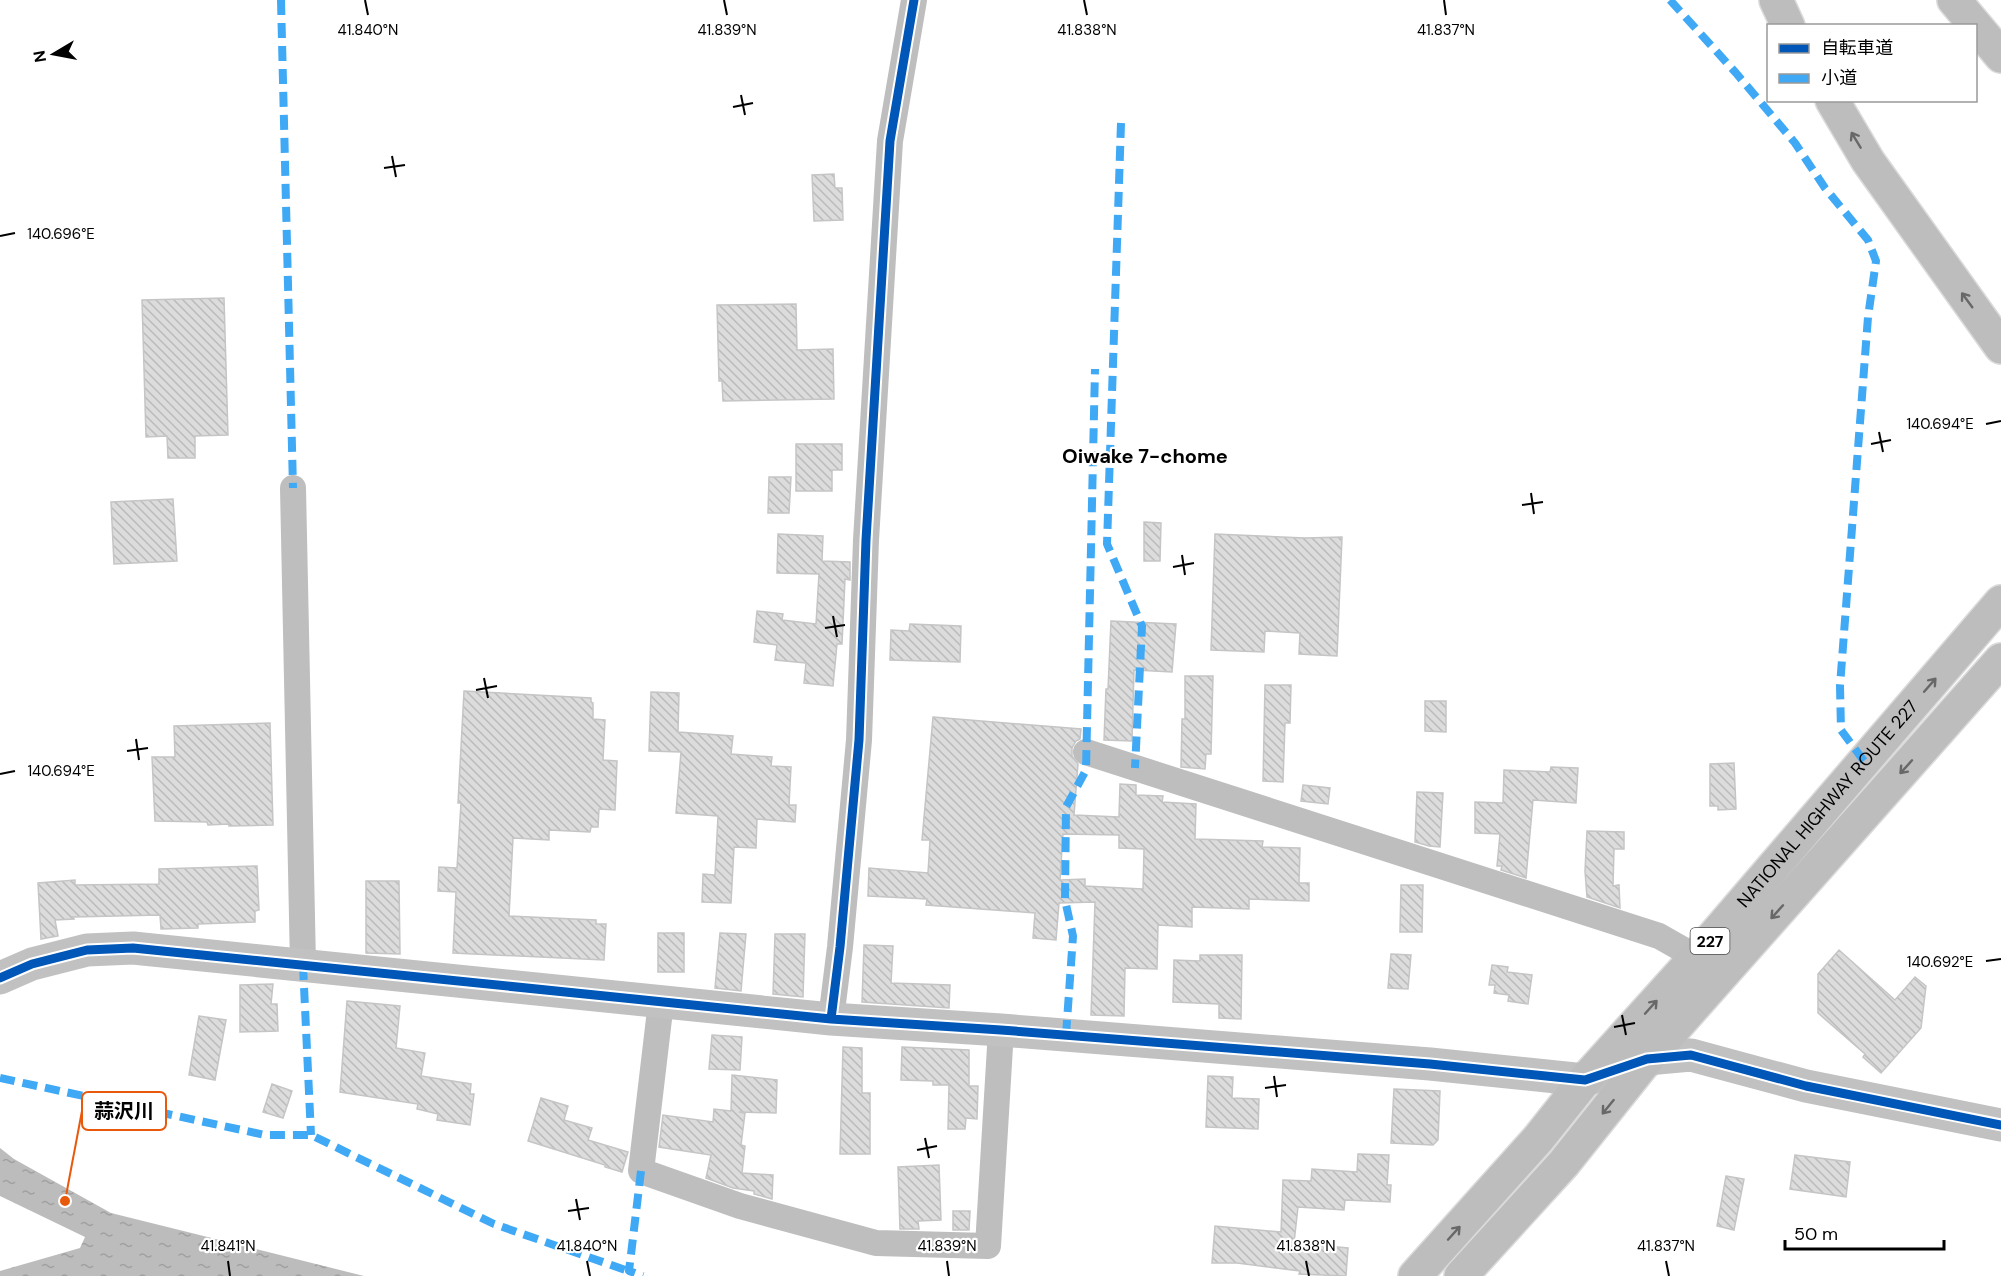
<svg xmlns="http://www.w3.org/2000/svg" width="2001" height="1276" viewBox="0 0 2001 1276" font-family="'DM Sans','Noto Sans JP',sans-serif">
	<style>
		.water { fill: url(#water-ripples) }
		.building { fill: url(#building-back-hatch); stroke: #c5c5c5; stroke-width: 1.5; fill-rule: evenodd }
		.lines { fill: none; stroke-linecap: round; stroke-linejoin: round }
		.highway-casing { stroke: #dbdbdb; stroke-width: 36 }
		.street { stroke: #bebebe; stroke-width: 26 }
		.secondary { stroke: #c1c1c1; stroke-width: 33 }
		.highway { stroke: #bdbdbd; stroke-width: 33 }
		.quiet { stroke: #3fa9f5; stroke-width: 8; stroke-dasharray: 15 8; stroke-linecap: butt }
		.cycleway-casing { stroke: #fff; stroke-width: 13 }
		.cycleway { stroke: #0057b8; stroke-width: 9 }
		.oneway { stroke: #686868 }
		.ticks { fill: none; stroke: #000; stroke-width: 2 }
		.labels { text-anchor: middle; stroke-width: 4.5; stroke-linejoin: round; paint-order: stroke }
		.shield { fill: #fff; stroke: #4c4c4c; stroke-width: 1.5 }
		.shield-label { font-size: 16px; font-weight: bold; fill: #000 }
		.street-label { font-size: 18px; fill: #000; stroke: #fff }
		.neighbourhood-label { font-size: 20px; font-weight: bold; fill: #000; stroke: #fff }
		.ticks-label { font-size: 15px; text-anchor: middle; fill: #000; stroke: #fff; stroke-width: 4.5; stroke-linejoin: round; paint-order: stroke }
		.leader { fill: none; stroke: #e8590c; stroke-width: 2 }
		.callout-dot { fill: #e8590c; stroke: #fff; stroke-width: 2 }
		.callout { fill: #fff; stroke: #e8590c; stroke-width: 2 }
		.callout-label { font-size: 20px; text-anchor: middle; font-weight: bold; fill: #000 }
	</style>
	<defs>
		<pattern id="water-ripples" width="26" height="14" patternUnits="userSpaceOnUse" patternTransform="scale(1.5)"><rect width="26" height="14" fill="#bcbcbc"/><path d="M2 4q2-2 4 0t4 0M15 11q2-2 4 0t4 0" fill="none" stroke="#a0a0a0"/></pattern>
		<pattern id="building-back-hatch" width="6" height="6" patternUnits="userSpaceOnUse" patternTransform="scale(1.5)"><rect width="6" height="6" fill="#dcdcdc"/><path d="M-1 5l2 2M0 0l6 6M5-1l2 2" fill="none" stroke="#bbb"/></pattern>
	</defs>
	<rect width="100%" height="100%" fill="#fff"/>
	<path class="water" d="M0 1148 14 1159 111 1213 364 1276H0V1271L80 1248 85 1237 0 1196Z"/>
	<path class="building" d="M834 174 835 188H842L843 220 814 221 812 175Z
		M224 298 228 435 195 436V458H168L167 436 146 437 142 300Z
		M796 304 797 350 833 349 834 399 723 401 722 381H719L717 305Z
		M796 444H842V470H832V491H796Z
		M769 477H791L789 513H768Z
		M173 499 177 561 114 564 111 502Z
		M1144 522 1161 523 1160 561H1144Z
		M778 534 823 536 822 561 850 562V580L845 579 842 644H837L833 686 804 683 806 663 775 660 777 645 754 642 757 611 783 614 782 620 816 624 819 574 777 573Z
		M1215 534 1305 538 1342 537 1337 656 1299 654 1300 633 1265 631 1264 652 1211 650Z
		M1111 621 1176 624 1172 672 1134 670 1132 741 1104 740 1106 689H1108Z
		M910 624 961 626 960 662 890 660 891 630 909 631Z
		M1185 676H1213L1211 754H1206L1205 769 1181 767 1182 719H1185Z
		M1265 685H1291L1290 723H1285L1283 782 1263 781Z
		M464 691 591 698V702L593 703V719L605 720 603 760 617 761 615 810 599 809 598 827H591L590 832 549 830V840L513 838 509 916 596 920V924H606L604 960 453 953 456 892 438 891 439 867 457 868 461 803H458Z
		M651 692 679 693 678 732 733 736 731 754 772 757 771 766 791 767 789 805H796L795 822 757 819 756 848 734 847 731 903 702 902 703 874 715 875 718 816 676 813 681 752 649 751Z
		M1425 701H1446V732L1425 731Z
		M933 717 1081 729 1080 739 1076 741 1072 748V756L1078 764 1074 815 1119 817 1120 784 1136 785V795L1163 796 1162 802 1196 804 1195 839 1263 841 1262 847 1300 848 1299 883H1309V901L1249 899V909L1192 907V927L1158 925 1157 969 1125 968 1124 1016 1091 1015 1095 902 1059 903 1056 940 1033 938 1035 913 926 905 927 899 868 896 869 868 928 873 930 840H922ZM1063 834 1119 835V848L1144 849 1143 889 1085 886V879L1060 880Z
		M270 723 273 825 229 826V824L208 825 207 822 155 821 152 757H175L174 726Z
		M1734 763 1736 809 1718 810V806H1710V764Z
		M1551 767 1578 768 1576 803 1533 800 1526 878 1501 870 1502 866H1497L1500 834 1475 833V802L1503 803 1504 770 1550 772Z
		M1303 785 1330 788 1328 804 1301 801Z
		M1417 792 1443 793 1440 847 1429 846 1415 842Z
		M1587 831 1624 832V849H1614L1613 886 1619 885 1620 908 1587 897 1585 871Z
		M257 866 259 910 255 911V922L198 924V928L161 929 160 915 73 917 74 919 55 920 58 936 41 939 38 883 75 880V885L159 884V869Z
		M366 881H399L400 954 366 953Z
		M1401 885H1423L1422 932H1400Z
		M658 933H684V972H658Z
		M720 933 746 934 741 991 715 988Z
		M775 934H805L803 997 773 994Z
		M864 945 893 946 891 983 950 985 949 1008 862 1002Z
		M1839 950 1895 1000 1915 977 1926 986 1921 1028 1881 1073 1863 1057 1865 1054 1818 1013V974Z
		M1391 954 1411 955 1408 989 1388 988Z
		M1200 955H1242L1241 1019 1219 1018V1004L1173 1002 1174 960 1200 961Z
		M1492 965 1508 967 1507 972 1532 975 1528 1004 1508 1001 1509 995 1494 993 1495 985H1489Z
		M273 984 271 1004H277L278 1031 240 1032V985Z
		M347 1001 400 1006 396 1048 425 1053 421 1076 471 1084 470 1094H474L470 1125 437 1120 438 1114 417 1109 418 1104 340 1092Z
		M199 1016 226 1020 215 1080 189 1075Z
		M712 1035 742 1037 740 1070 709 1069Z
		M843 1047 862 1048V1093H870V1154H840Z
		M902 1047 969 1050V1086H978L977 1119 966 1118 965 1129H948L949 1085H933V1081L901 1080Z
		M732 1075 777 1080 776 1113 739 1112 745 1113 741 1145 745 1146 742 1173 773 1175 772 1199 754 1194V1191L733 1188 706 1178 711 1155 659 1147 663 1115 713 1122 714 1109 731 1111Z
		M1208 1076 1233 1077 1232 1098 1259 1099 1258 1129 1206 1127Z
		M272 1084 292 1091 283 1118 263 1112Z
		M1394 1089 1440 1091 1438 1140 1433 1145 1391 1143Z
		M541 1098 568 1106 564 1120 592 1128 588 1140 628 1152 622 1172 605 1167V1165L528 1141Z
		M1358 1154 1389 1155 1387 1185H1391L1390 1202 1345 1200 1344 1210 1298 1207 1294 1243 1348 1248 1346 1276 1299 1274 1300 1271 1237 1263H1212L1215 1226 1281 1232 1283 1180 1311 1181 1312 1169 1357 1172Z
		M1795 1155 1850 1162 1846 1197 1790 1189Z
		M939 1165 941 1220 918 1221 919 1229H900L898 1167Z
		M1726 1176 1744 1179 1734 1230 1717 1226Z
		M953 1211H970L969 1230H953Z"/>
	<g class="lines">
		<g class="highway-casing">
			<g id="highway">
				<path d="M1776 0 1788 26"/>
				<path d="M1954 0 2001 56"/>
				<path d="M1832 100 1868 161 2001 347"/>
				<path id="s1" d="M1415 1276 1538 1139 1585 1080 1696 957 2001 602"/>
				<path d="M1461 1276 1564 1163 1647 1059 2001 660"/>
			</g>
		</g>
		<path class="street" d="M293 488 303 965
			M1086 752 1659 936 1696 957
			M661 1002 641 1171 740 1206 876 1243 988 1246 1001 1030
			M831 1019 840 947 859 740 866 540 890 141 914 0"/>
		<path class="secondary" d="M0 978 32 964 87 950 133 948 831 1019 1001 1030 1430 1064 1585 1080 1647 1059 1691 1055 1806 1086 2001 1125"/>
		<use href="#highway" class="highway"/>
		<path class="quiet" d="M281 0 293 488
			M1670 0 1736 73 1795 143 1825 188 1868 240 1876 261 1868 317 1840 686 1841 730 1864 761
			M1121 123 1107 544 1142 626 1135 768
			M303 965 311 1135
			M1066 1035 1073 936 1065 900 1066 807 1086 770 1095 369
			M0 1078 265 1135H311L494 1224 634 1273
			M641 1171 629 1271 643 1276"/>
		<g class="cycleway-casing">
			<path id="cycleway" d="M0 978 32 964 87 950 133 948 831 1019 1001 1030 1430 1064 1585 1080 1647 1059 1691 1055 1806 1086 2001 1125
				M831 1019 840 947 859 740 866 540 890 141 914 0"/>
		</g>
		<use href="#cycleway" class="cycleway"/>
	</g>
	<defs><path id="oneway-shaft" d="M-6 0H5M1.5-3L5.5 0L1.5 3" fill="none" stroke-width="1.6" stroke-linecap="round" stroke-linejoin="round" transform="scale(1.5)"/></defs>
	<g class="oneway">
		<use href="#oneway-shaft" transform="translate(1856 140) rotate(-121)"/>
		<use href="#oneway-shaft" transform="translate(1967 300) rotate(-126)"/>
		<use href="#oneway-shaft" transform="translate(1930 685) rotate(-49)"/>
		<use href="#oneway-shaft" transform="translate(1906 767) rotate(132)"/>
		<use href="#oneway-shaft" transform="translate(1777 912) rotate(132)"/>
		<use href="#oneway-shaft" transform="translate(1651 1007) rotate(-48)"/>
		<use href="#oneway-shaft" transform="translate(1608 1107) rotate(129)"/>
		<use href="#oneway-shaft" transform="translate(1454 1233) rotate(-48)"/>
	</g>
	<path class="ticks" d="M365 0 368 15M724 0 727 15M1084 0 1087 15M1444 0 1446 15M741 95 745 115M733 107 753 103M392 156 396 177M384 168 405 165M0 236 15 233M1986 424 2001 421M1879 432 1883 452M1871 444 1891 440M1531 493 1534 514M1522 505 1543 502M1182 555 1185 575M1173 567 1194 563M833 616 837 637M825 628 845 625M484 678 488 698M476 690 497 686M136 739 139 760M127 751 148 748M0 774 15 771M1986 961 2001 959M1622 1015 1626 1035M1614 1027 1635 1023M1274 1076 1277 1097M1265 1088 1286 1085M925 1138 929 1158M917 1150 937 1146M576 1199 580 1220M568 1211 589 1208M228 1261 230 1276M587 1261 590 1276M947 1261 949 1276M1306 1261 1309 1276M1666 1261 1669 1276"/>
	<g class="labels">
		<rect class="shield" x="1690.5" y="928" width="39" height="26" rx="4.5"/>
		<g class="shield-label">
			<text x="1710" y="947">227</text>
		</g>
		<g class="street-label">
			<text dy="6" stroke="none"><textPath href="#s1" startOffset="627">NATIONAL HIGHWAY ROUTE 227</textPath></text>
		</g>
		<g class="neighbourhood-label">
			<text x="1145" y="463">Oiwake 7-chome</text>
		</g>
	</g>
	<g class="ticks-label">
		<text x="368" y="35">41.840°N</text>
		<text x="727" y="35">41.839°N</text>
		<text x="1087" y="35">41.838°N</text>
		<text x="1446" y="35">41.837°N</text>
		<text x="61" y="239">140.696°E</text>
		<text x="1940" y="429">140.694°E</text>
		<text x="61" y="776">140.694°E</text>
		<text x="1940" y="967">140.692°E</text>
		<text x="228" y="1251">41.841°N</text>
		<text x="587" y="1251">41.840°N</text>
		<text x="947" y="1251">41.839°N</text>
		<text x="1306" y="1251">41.838°N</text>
		<text x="1666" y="1251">41.837°N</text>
	</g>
	<path class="leader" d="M65 1201L82 1111"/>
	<circle class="callout-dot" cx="65" cy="1201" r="6"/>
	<rect class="callout" x="82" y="1092" width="84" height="38" rx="6"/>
	<g class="callout-label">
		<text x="124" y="1118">蒜沢川</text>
	</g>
	<rect x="1767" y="24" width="210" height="78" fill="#ffffff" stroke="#999999" stroke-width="1.5"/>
	<rect x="1779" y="44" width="30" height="9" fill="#0057b8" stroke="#999999" stroke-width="1.5"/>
	<text x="1821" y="54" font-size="18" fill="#000000">自転車道</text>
	<rect x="1779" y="74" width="30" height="9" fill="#3fa9f5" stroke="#999999" stroke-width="1.5"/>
	<text x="1821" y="84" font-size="18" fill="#000000">小道</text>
	<g transform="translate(54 54) rotate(260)" stroke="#ffffff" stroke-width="4.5" paint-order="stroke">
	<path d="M0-4.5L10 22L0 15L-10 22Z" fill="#000000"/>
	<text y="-9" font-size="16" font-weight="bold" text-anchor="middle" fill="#000000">N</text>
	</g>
	<path d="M1785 1240v9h159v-9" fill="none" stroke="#000000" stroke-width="3"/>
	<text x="1794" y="1240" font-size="18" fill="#000000" stroke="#ffffff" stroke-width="4.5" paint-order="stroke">50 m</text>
</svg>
